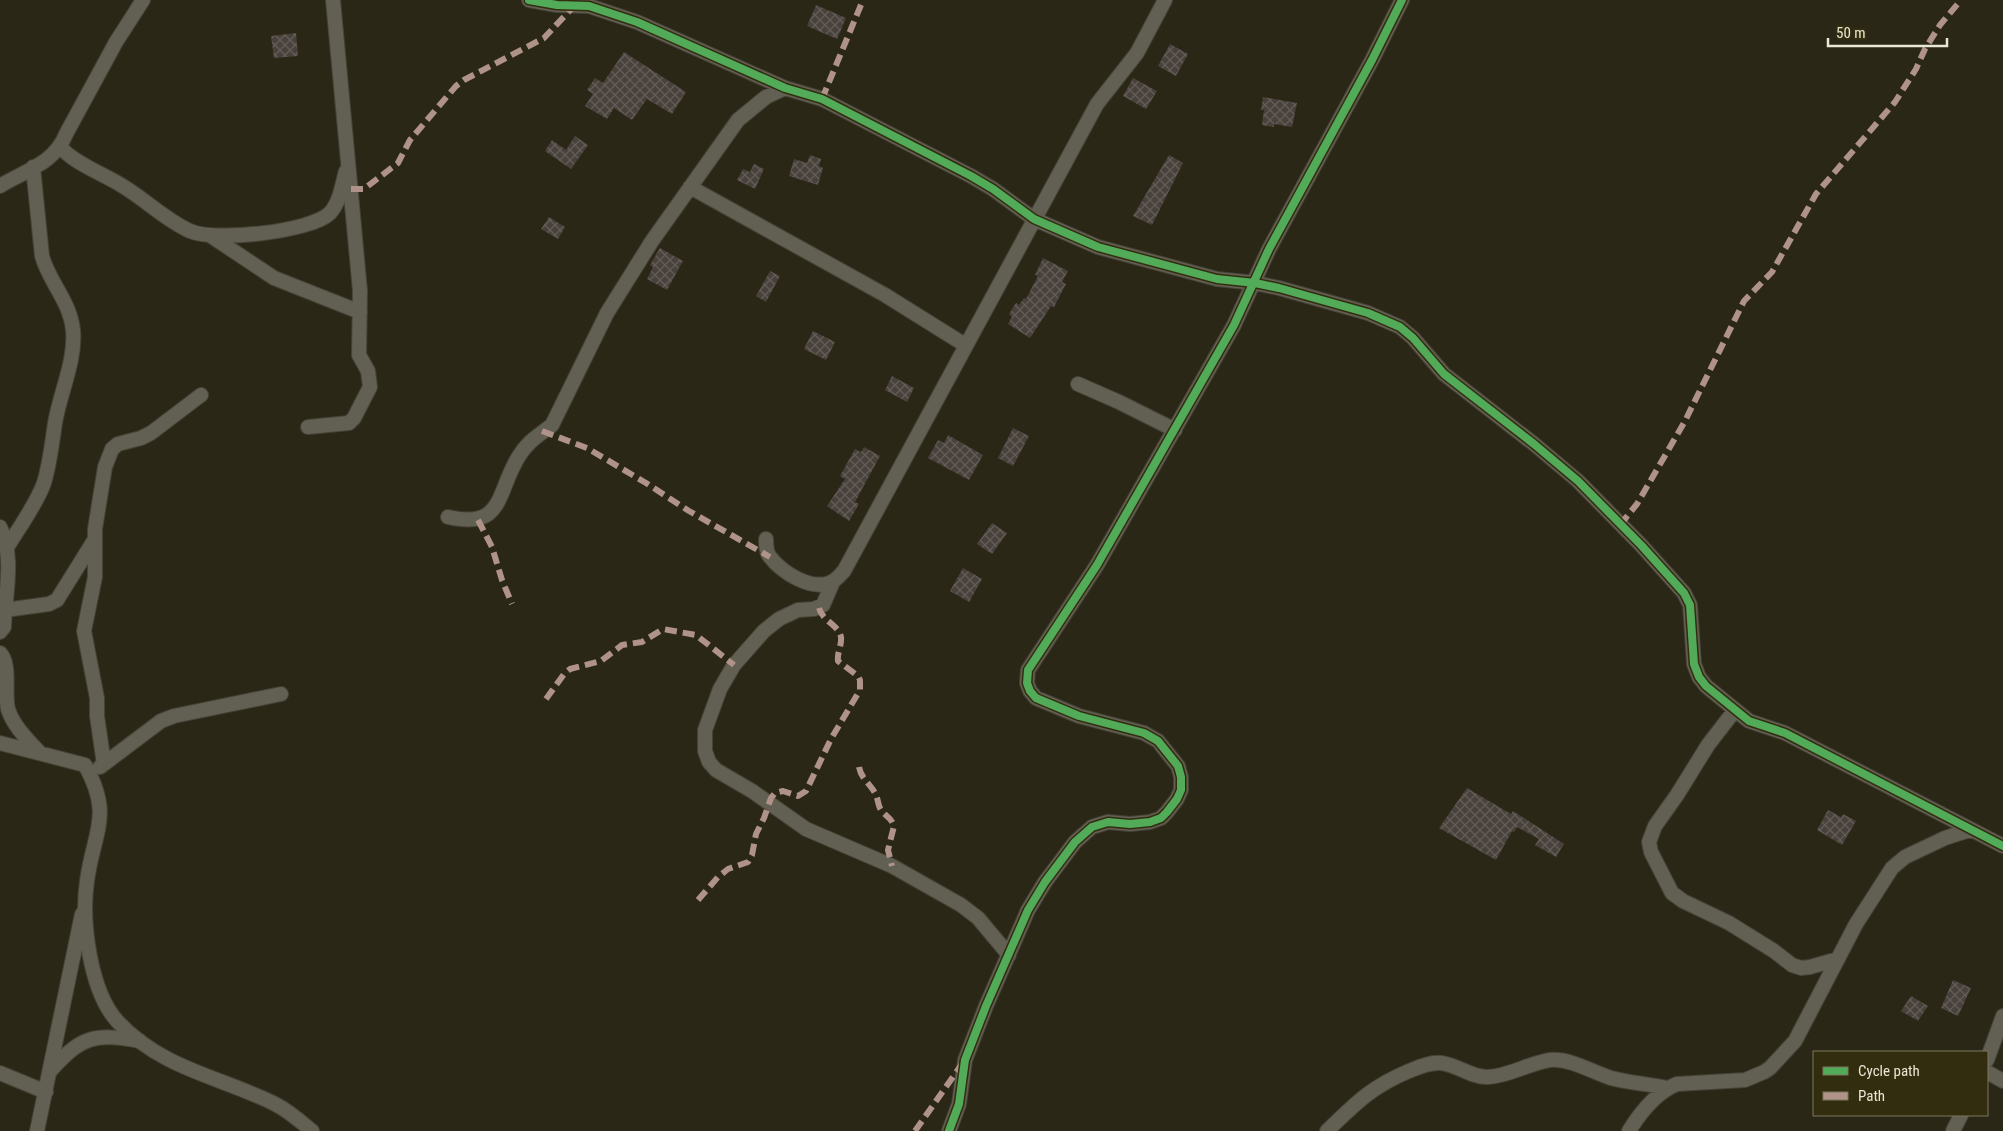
<svg xmlns="http://www.w3.org/2000/svg" width="2003" height="1131" viewBox="0 0 2003 1131" font-family="'Roboto Condensed',sans-serif">
	<style>
		.building { fill: url(#building-cross-hatch) }
		.lines { fill: none; stroke-linecap: round; stroke-linejoin: round }
		.minor-casing { stroke: #464337; stroke-width: 16 }
		.minor { stroke: #625f53; stroke-width: 14 }
		.quiet { stroke: #af9288; stroke-width: 6; stroke-dasharray: 12 6; stroke-linecap: butt }
		.cycleway-casing { stroke: #332d0f; stroke-width: 11 }
		.cycleway { stroke: #51ab58; stroke-width: 8 }
	</style>
	<defs>
		<pattern id="building-cross-hatch" width="8" height="8" patternUnits="userSpaceOnUse" patternTransform="scale(1.25)"><rect width="8" height="8" fill="#48413c"/><path d="M0 0l8 8M0 8l8-8" fill="none" stroke="#635c57"/></pattern>
	</defs>
	<rect width="100%" height="100%" fill="#2b2717"/>
	<path class="building" d="M816 5 846 18 837 39 807 26Z
		M296 33 298 56 274 58 271 36Z
		M1170 44 1188 54 1176 76 1158 66Z
		M624 52 686 92 672 114 647 99 632 120 614 108 607 119 585 106 593 94 587 90 595 78 603 83Z
		M1133 78 1157 91 1146 109 1123 96Z
		M1263 97 1297 103 1292 127 1274 124V127L1262 125 1264 110H1261Z
		M575 136 588 145 571 169 545 151 552 140 566 150Z
		M810 155 821 159 819 166 823 168 818 185 789 176 794 159 807 163Z
		M1169 155 1183 163 1152 225 1133 216Z
		M754 164 764 169 755 189 737 180 743 169 750 172Z
		M549 217 565 227 558 239 541 229Z
		M660 248 683 261 667 290 647 279 653 267 650 265Z
		M1043 258 1068 271 1062 282 1066 284 1054 307 1051 306 1030 338 1008 324 1012 317 1009 314 1016 303 1019 305 1024 298 1026 299 1038 276 1035 275Z
		M770 271 780 276 766 302 756 296Z
		M813 331 835 342 826 360 804 349Z
		M892 376 914 388 907 402 885 390Z
		M1013 428 1029 436 1013 466 998 458Z
		M948 435 983 455 969 480 928 458 938 440 944 443Z
		M864 447 880 456 855 502 859 504 849 521 827 506 845 479 840 476 855 449 861 452Z
		M992 523 1007 533 992 554 977 544Z
		M963 568 982 579 969 602 950 591Z
		M1467 788 1511 814 1513 811 1564 844 1556 857 1535 845 1539 839 1517 827 1514 832 1512 831 1496 860 1439 828Z
		M1828 810 1841 817 1843 814 1856 821 1842 845 1817 830Z
		M1953 980 1971 988 1958 1016 1941 1008Z
		M1911 996 1928 1006 1918 1021 1901 1011Z"/>
	<g class="lines">
		<g class="minor-casing">
			<path id="minor" d="M529 0 557 5 589 6 637 22 785 88 822 99 971 176 993 189 1034 219 1098 247 1217 279 1255 283 1279 288 1368 313 1400 327 1413 338 1444 374 1534 444 1578 481 1641 545 1684 593 1690 605 1694 664 1699 677 1706 686 1749 721 1785 733 2003 846
				M61 147C70 161 105 175 121 185 145 199 165 220 190 231 214 242 311 232 330 213 340 202 342 185 346 171
				M0 186C26 170 54 164 66 134L116 42 143 0
				M690 187 885 295 965 345
				M211 236 274 278 360 312
				M1078 384 1119 402 1175 430
				M308 427 349 423 354 418 370 387 368 371 359 355 360 291 333 0
				M448 517C505 530 496 492 519 456 528 441 538 436 552 425L607 313 652 241 738 120 766 97 785 88
				M0 527C15 557 5 594 4 627L0 632
				M766 539C766 545 766 552 770 557 782 572 809 590 829 583 836 581 839 576 844 571L1097 104 1137 53 1165 0
				M8 546C20 526 36 505 44 483 50 463 52 443 55 423 60 393 76 360 73 330 70 301 49 282 42 256L33 167
				M833 582 823 605 814 609 798 610 779 619 764 631 734 665 720 689 705 730V751L709 762 716 770 752 791 806 829 892 866 961 905 978 918 1009 955
				M5 610 49 604 57 600 95 539
				M0 653C11 663 4 694 8 709 13 726 29 741 40 753
				M1735 710 1708 745 1677 795 1655 826 1649 842 1651 852 1672 893 1683 901 1729 923 1774 951 1792 965 1801 968 1810 967 1838 959
				M0 743 85 765C113 816 94 830 87 881 81 921 90 992 118 1022 162 1069 221 1077 275 1104 289 1111 300 1121 312 1131
				M104 764 97 716V698L84 631 95 577V529L105 467 112 449 118 444 141 438 151 433 201 395
				M100 767 161 721 174 716 281 694
				M1987 1060 2003 1016
				M51 1070C82 1036 94 1033 140 1041
				M1987 1072 2003 1081
				M0 1073 46 1092
				M37 1131 82 914
				M949 1131 959 1104 965 1060 986 1006 1028 910 1045 882 1075 842 1092 827 1108 822 1130 824 1150 822 1161 818 1167 812 1177 799 1181 790V777L1178 766 1158 741 1144 733 1079 716 1036 698 1030 691 1027 683 1028 670 1097 565 1234 325 1269 249 1372 60 1402 0
				M1327 1131C1356 1103 1371 1087 1409 1071 1419 1067 1430 1062 1441 1063 1458 1065 1472 1078 1488 1077 1510 1076 1529 1063 1550 1060 1570 1058 1592 1072 1611 1078 1629 1083 1649 1084 1667 1088
				M1629 1131C1640 1113 1657 1092 1677 1084L1745 1080 1764 1072 1770 1068 1795 1041 1856 924 1892 868 1905 857 1945 838 1970 830
				M1953 1131 1961 1115"/>
		</g>
		<use href="#minor" class="minor"/>
		<path class="quiet" d="M822 99 863 0
			M351 189H364L398 163 410 140 456 86 464 80 544 38 574 6
			M542 431 587 448 646 483 689 511 770 557
			M478 520 492 547 502 580 512 604
			M1620 525 1637 504 1685 421 1744 301 1772 272 1816 194 1895 102 1916 69 1925 49 1940 25 1961 0
			M546 699 564 674 570 669 601 661 622 645 642 642 663 629 696 635 734 665
			M859 767C861 779 871 784 876 795 878 799 878 806 881 810 886 817 891 817 894 826L888 850 892 866
			M698 900 718 877 728 869 748 862 752 855 756 834 764 818 771 798 775 793 783 791 798 796 806 791 831 739 860 690V680L858 676 838 661C837 652 842 645 841 637 838 624 823 622 819 608
			M915 1131 962 1064"/>
		<g class="cycleway-casing">
			<path id="cycleway" d="M529 0 557 5 589 6 637 22 785 88 822 99 971 176 993 189 1034 219 1098 247 1217 279 1255 283 1279 288 1368 313 1400 327 1413 338 1444 374 1534 444 1578 481 1641 545 1684 593 1690 605 1694 664 1699 677 1706 686 1749 721 1785 733 2003 846
				M949 1131 959 1104 965 1060 986 1006 1028 910 1045 882 1075 842 1092 827 1108 822 1130 824 1150 822 1161 818 1167 812 1177 799 1181 790V777L1178 766 1158 741 1144 733 1079 716 1036 698 1030 691 1027 683 1028 670 1097 565 1234 325 1269 249 1372 60 1402 0"/>
		</g>
		<use href="#cycleway" class="cycleway"/>
	</g>
	<rect x="1813" y="1051" width="175" height="65" fill="#332d0f" stroke="#7c775e"/>
	<rect x="1823" y="1067" width="25" height="8" fill="#51ab58" stroke="#7c775e"/>
	<text x="1858" y="1076" font-size="15" fill="#eae6d5">Cycle path</text>
	<rect x="1823" y="1092" width="25" height="8" fill="#af9288" stroke="#7c775e"/>
	<text x="1858" y="1101" font-size="15" fill="#eae6d5">Path</text>
	<path d="M1828 38v8h119v-8" fill="none" stroke="#eae6d5" stroke-width="2.5"/>
	<text x="1836" y="38" font-size="15" fill="#eae6d5" stroke="#332d0f" stroke-width="4" paint-order="stroke">50 m</text>
</svg>
